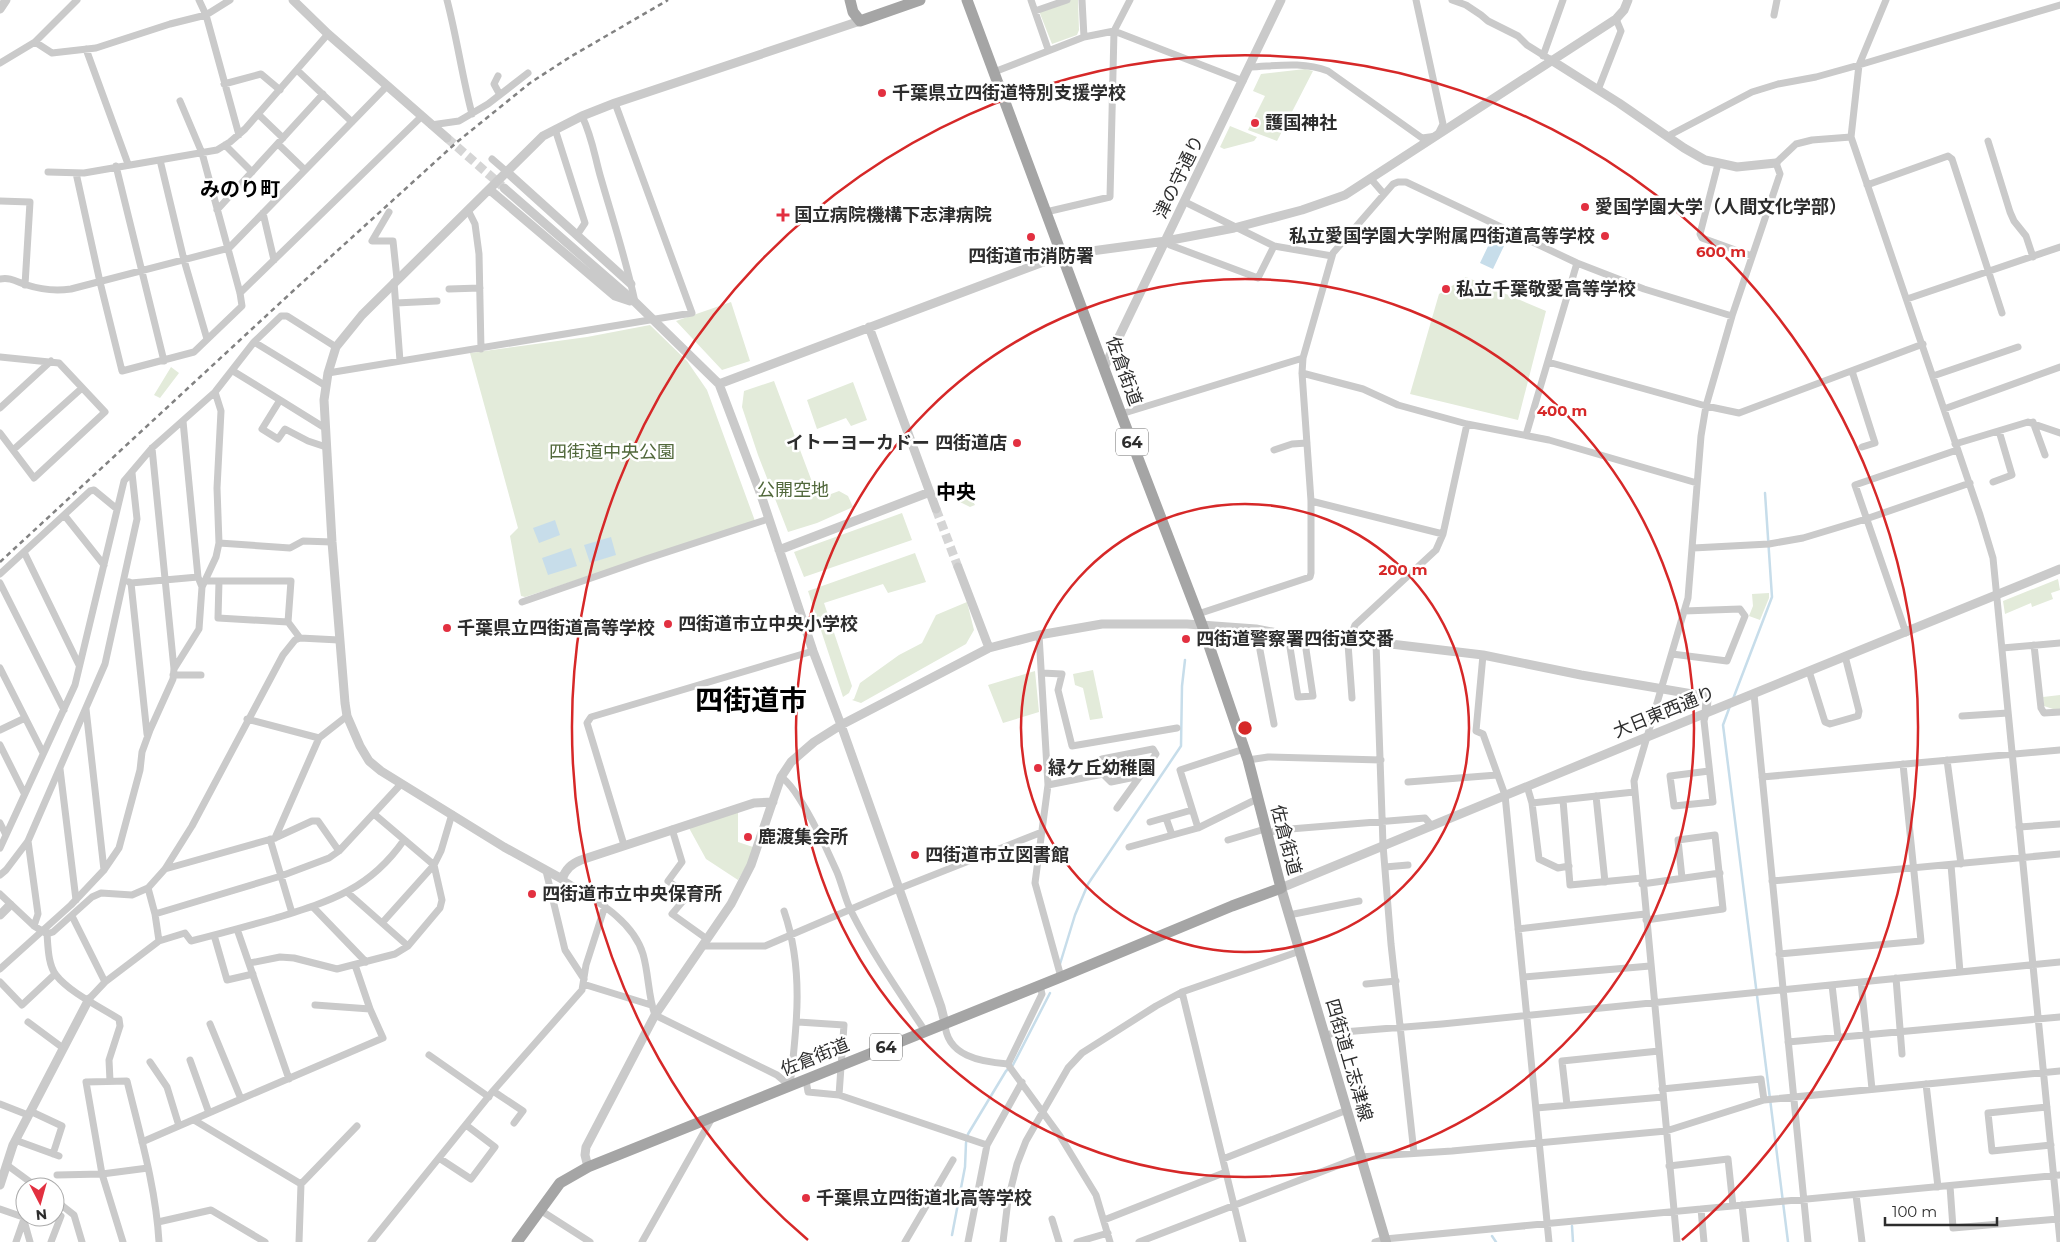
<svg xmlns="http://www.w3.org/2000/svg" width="2060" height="1242" viewBox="0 0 2060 1242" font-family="Montserrat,'Noto Sans JP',sans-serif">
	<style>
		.green { fill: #e3ebda }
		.water { fill: #c7ddea }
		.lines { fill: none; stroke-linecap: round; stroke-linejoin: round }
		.stream { stroke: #c7ddea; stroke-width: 2.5 }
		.tertiary-tunnel { stroke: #d5d5d5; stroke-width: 9; stroke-dasharray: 9 4.5; stroke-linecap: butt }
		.minor { stroke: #cacaca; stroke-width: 7 }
		.tertiary { stroke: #cacaca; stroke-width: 9 }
		.secondary { stroke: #b7b7b7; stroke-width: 10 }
		.primary { stroke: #a5a5a5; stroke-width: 11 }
		.rail { stroke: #828282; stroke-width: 2.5; stroke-dasharray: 5 4; stroke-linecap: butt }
		.ring { fill: none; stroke: #d62828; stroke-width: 2.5 }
		.poi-dot { fill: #e23040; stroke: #fff; stroke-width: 2 }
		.labels { text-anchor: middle; stroke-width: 5; stroke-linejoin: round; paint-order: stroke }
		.shield { fill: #fff; stroke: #6c6c6c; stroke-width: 1 }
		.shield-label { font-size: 16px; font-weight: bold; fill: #2d2d2d }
		.poi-label { font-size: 18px; font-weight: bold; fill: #2d2d2d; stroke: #fff; text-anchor: start }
		.street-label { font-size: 18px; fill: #2d2d2d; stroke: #fff }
		.park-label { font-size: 18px; fill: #51683b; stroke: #fff }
		.quarter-label { font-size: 20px; font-weight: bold; fill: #000; stroke: #fff }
		.town-label { font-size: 28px; font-weight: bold; fill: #000; stroke: #fff }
		.centre { fill: #d62828; stroke: #fff; stroke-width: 2.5 }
		.ring-label { font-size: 15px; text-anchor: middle; font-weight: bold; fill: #d62828; stroke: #fff; stroke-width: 5; stroke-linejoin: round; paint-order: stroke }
	</style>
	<rect width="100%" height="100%" fill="#fff"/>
	<path class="green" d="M1068 0H1078L1079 30 1077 35 1052 44 1039 11Z
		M1305 69 1313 71 1277 141 1248 130 1265 96 1253 91 1261 74Z
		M1230 126 1257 137 1254 141 1224 149 1220 147Z
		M1466 277 1546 311 1518 420 1410 394 1439 294Z
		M731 302 750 361 722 370 676 321Z
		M650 325 687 361 707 390 755 521 525 597 521 596 510 536 518 528 470 353 587 337Z
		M171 367 179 373 160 398 154 395Z
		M774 381 817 495 823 497 839 491 848 496 853 507 817 523 788 532 758 455 742 407 744 391Z
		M853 382 867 420 851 426 846 418 817 429 807 400Z
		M966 489 975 505 970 507 960 502 957 493Z
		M902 513 912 540 804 577 794 552Z
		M915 553 926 582 888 593 883 584 824 603 852 686 849 693 843 697 808 591Z
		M2058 579 2060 590 2051 593 2053 599 2032 607 2031 603 2005 614 2003 601Z
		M1769 593V598L1760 620 1749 616 1753 606 1752 594Z
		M967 602 974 630 966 644 861 703 852 700 854 699 860 683 899 655 922 643 936 615Z
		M1093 670 1103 718 1090 720 1083 688 1075 685 1073 674Z
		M1035 671 1039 712 1003 723 988 685Z
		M2060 695V709H2053L2044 706 2043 697Z
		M738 810V842L753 847 752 856 738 880 706 859 689 828Z"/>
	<path class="water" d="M1491 240 1504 246 1493 269 1480 263Z
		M555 520 560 535 539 543 533 528Z
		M611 537 616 555 590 563 584 545Z
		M571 548 577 566 548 575 542 558Z"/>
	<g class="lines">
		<path class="stream" d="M1733 699 1772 597 1765 493
			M1730 706 1723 725 1788 1242
			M1060 964 1075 915 1088 884 1181 746 1182 686 1185 660
			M1572 1226 1573 1242
			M952 1235 965 1167 966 1143 968 1134 1006 1071 1013 1065 1050 993
			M1492 1236 1496 1242"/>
		<path class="tertiary-tunnel" d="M447 138 502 186
			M936 509 958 567"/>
		<path class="minor" d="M199 0 206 15 239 135
			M447 0C457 38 462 76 472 114
			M1031 0 1048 49
			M1082 0 1084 37
			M1452 0 1466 5 1481 15 1488 21 1518 36 1527 45 1551 60
			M1886 0 1859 65 1851 137 1980 515 1993 558 2060 1241
			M1035 11 1067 0
			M1774 15 1777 0
			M35 42 52 53 96 48 170 24 206 15 230 0
			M86 49 128 164
			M1543 56 1563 0
			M0 63 35 42 77 0
			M1250 67C1276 66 1302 61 1328 71L1422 138 1437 136 1443 124 1416 0
			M297 70 352 122
			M994 72 1084 37 1114 31 1243 81
			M498 76 494 84 500 95
			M224 84 261 74 280 90
			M1598 90 1621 31 1616 19
			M258 114 283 138
			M582 116C592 137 594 153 600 175 612 217 626 259 635 302
			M431 125 459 121 488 104 528 73
			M555 129 585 223 577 235
			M1668 136 1752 92 1778 84 1816 77 1859 65 2060 5
			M1988 141 2010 212 2014 221 2026 236 2033 257
			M278 144 305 170
			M225 145 252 172
			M492 159 507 172
			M160 160 184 260 207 339
			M1718 164 1700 234 1702 238 1752 256
			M116 166 164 361
			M48 172 84 173 217 150 230 142 245 129 328 34
			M76 173 100 282 122 371 194 352 242 306 240 293 202 153 180 101
			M1371 179 1384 194
			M1867 185 1948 156 1952 159 2002 313
			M0 201 30 202 25 285
			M1185 202 1274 246 1332 256
			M217 210 323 94
			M468 210 475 224 479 254 481 349
			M389 212 372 241H393L397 279
			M1046 212 1110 197 1114 31 1130 0
			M263 213 274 260
			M1166 241 1170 245 1258 278 1274 246
			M0 279C11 277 17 282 27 285 42 290 56 291 71 289L229 248 387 86
			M394 282 400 361
			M449 289 480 288
			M240 293 422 116
			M1907 299 2060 247
			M396 303 437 301
			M254 342 326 386
			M0 357 59 363 105 412 34 478 0 433
			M1548 362 1706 406 1739 413 1923 344
			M233 371 280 400
			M1852 371 1875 443 1862 447
			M328 373 692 313 615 103
			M1302 373 1363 389 1398 405 1467 424 1549 440 1697 483
			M1933 376 2018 347
			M0 408 51 361
			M1944 409 2060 367
			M1121 414 1303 358
			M183 421 198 577 202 587
			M2033 422 2045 455
			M325 428 280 400 262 429 278 439 285 429 308 441 326 447
			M1526 435 1577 263
			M1955 444 2028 422 2060 433
			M13 450 82 388
			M1274 450 1292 444 1307 443
			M1993 482 2012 475 1999 431
			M1311 501 1443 534 1467 424
			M65 516 104 565
			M219 543 290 548 303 541 332 542
			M1693 548 1769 544 1803 538 1866 519 1970 483
			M24 552 79 665
			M0 574 90 491 94 490 117 509
			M204 581H291L288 622 300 638
			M219 581 218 618 288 622
			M129 582 131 583 198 577
			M0 583 64 710
			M131 583 147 734
			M522 602 646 559 768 519
			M1198 614 1310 577 1311 573V501L1302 373 1303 358 1333 253 1393 184 1398 182H1406L1577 263 1644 289 1732 316
			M1256 629 1274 724
			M1906 633 1855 485 1957 450
			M1039 635 1048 785 1035 883 1061 977
			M1288 635 1298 697 1313 696 1304 636
			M1376 643 1383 845 1391 944 1414 1153
			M2034 645 2041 708 2044 713 2060 712
			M2002 648 2060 643
			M1672 654 1727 661 1745 616 1740 609 1684 611
			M1483 655 1476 731 1483 734 1505 795 1549 1242
			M0 668 43 753
			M174 669 199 629 202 587 216 557 219 543 217 488 221 411 215 392
			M1809 671 1825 722 1830 724 1858 716 1859 711 1845 656
			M1042 673 1062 674 1058 690 1072 746 1177 728
			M173 675H201
			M1754 694 1808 1242
			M1352 698 1348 644 1355 625 1436 550 1443 534
			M86 709 104 870
			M1706 713 1704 721 1713 802 1674 806 1670 776 1709 771
			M1962 716 2008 713
			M247 719 319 738
			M0 730 25 718
			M0 745 24 793
			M1244 749 1180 770 1198 828 1257 799
			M1248 760 1268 757 1381 760
			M1947 760 1961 864
			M60 769 76 900
			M781 777C798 787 828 851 837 872 842 884 845 899 851 911 872 953 899 992 925 1031
			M1762 777 2060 750
			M1408 782 1497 775
			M1048 785 1103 774
			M1527 786 1532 803 1634 792
			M1596 796 1605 882
			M1563 800 1570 885 1642 878
			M1532 803 1539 859 1558 868 1569 866
			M1117 808 1156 754 1153 749 1102 759 1103 774 1111 782 1140 776
			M1166 818 1172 835
			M1150 822 1192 810
			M0 823 6 835
			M2019 827 2060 824
			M672 829 682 862 668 881 688 895 672 914 707 939
			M1266 834 1278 830 1425 818 1431 825
			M275 838 319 738 347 716
			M270 839 292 913
			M1228 840 1265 829
			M28 841 38 914 34 926
			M624 845 587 723 591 717 813 651
			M1129 847 1198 828
			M0 848 75 685 124 481 152 448 215 392 254 342 281 316H287L336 347
			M1951 865 1960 972
			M1385 867 1408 865
			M165 869 275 838 312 821H318L339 851
			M546 871 565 950 584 979
			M0 875 6 870 28 841 105 664 137 519 132 473
			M562 879C591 898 632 918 643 954 649 975 648 996 655 1015L777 1075 790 1086
			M1772 881 2060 854
			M1642 884 1720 873
			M148 888 155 914 159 941
			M347 892 408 946
			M0 894 34 926 47 934 53 932 92 897 101 893 132 895 148 888 165 869 192 826 283 655 295 640 300 638 339 640
			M313 907 366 962
			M784 911C804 969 797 1026 790 1086
			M155 914 281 876 329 858 339 851 401 784
			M1289 915 1359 901
			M72 916 105 982
			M1646 920 1723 909 1715 835 1678 840 1682 878
			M382 923 434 865 441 851 452 814
			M237 929 289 1079
			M1518 929 1645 914
			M47 934C48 946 48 965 56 975 69 992 100 1007 119 1019L120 1026 109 1060 110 1081
			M214 935 227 980 253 974
			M703 946H765L898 889 1042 832
			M1779 954 1921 941 1903 764
			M250 963 280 957 294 958 337 969 395 954 408 946 440 908 442 900 434 865 374 814
			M0 969 71 905 104 870 119 848 140 770 142 752 150 730 173 679 174 669 152 448
			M1523 977 1650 966
			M1896 978 1902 1054
			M0 982 22 1005 55 974
			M1861 982 1872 1089
			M583 984 651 1005
			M1366 984 1396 981
			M1832 985 1838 1037
			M1182 992 1243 1242
			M89 999 105 982 159 941 185 933 191 941C219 934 248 926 276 918 331 901 370 889 404 840
			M315 1005 370 1009
			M28 1022 63 1048
			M798 1022 844 1025 839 1095
			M945 1023C946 1056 981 1062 1008 1064L1009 1066 1060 1136 1096 1195 1110 1242
			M1324 1035 1343 1032 1442 1024 2060 962
			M1788 1042 2060 1017
			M429 1055 489 1097
			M190 1060 209 1113
			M150 1062 167 1087 179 1126
			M1008 1064 1042 994 1040 986
			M806 1080 808 1092 839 1095 987 1145
			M1926 1084 1938 1187
			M1662 1089 1761 1079 1764 1100
			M493 1091 523 1111 514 1123
			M241 1099 383 1038 370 1009 355 965
			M0 1104 28 1115
			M1567 1105 1562 1061 1659 1051
			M2047 1107 1988 1113 1992 1151 2051 1145
			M1536 1108 1663 1097
			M30 1111 62 1126 53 1154
			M194 1120 301 1184 299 1242
			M15 1140 59 1156
			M142 1142 241 1099 210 1024
			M439 1158 471 1179 495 1147 466 1125
			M1223 1159 1347 1110
			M7 1165 37 1187
			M1669 1166 1728 1159 1733 1206
			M57 1175 102 1174 148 1168
			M301 1184 357 1126
			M1950 1186 1953 1228 2058 1219
			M1856 1195 1862 1242
			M55 1200 74 1215 82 1242
			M1742 1205 1746 1242
			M0 1209 23 1217 30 1242
			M1701 1209 1704 1242
			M540 1210 590 1242
			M1052 1219 1059 1242
			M1104 1220 1226 1172
			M158 1222 211 1210 265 1242
			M16 1242 24 1219
			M51 1242 61 1216
			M123 1242 102 1174 86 1082 127 1081C140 1134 156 1188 159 1242
			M371 1242 493 1091 582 990 586 965 605 906
			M642 1242 712 1118
			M905 1242 953 1160
			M968 1242 987 1145 1022 1082
			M1003 1242 1008 1200 1017 1164 1026 1141 1068 1068 1082 1053 1156 1006 1182 992 1300 951
			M1077 1242 1108 1233
			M1139 1242 1360 1157 1452 1151 1666 1131 1764 1100 2060 1071
			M1375 1242 1385 1239 2060 1175
			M1677 1242 1634 781 1688 598 1701 436 1706 406 1732 316 1780 174 1776 163 1796 144 1812 140 1851 137"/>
		<path class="tertiary" d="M293 0 328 34 447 138
			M0 9 6 0
			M1551 60 1619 103 1684 148 1705 160 1737 167 1776 163
			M507 172 631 284
			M504 188 635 302 719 384 761 495 813 651 841 725 941 1007 945 1023
			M490 190 615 296 630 301
			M869 327 936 509
			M1104 368 1281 0
			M719 384 1062 255 1166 241 1234 228 1302 210 1345 195 1616 19 1624 10 1628 0
			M779 550 930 492
			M958 567 989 648
			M773 802 754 803 581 860C571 864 566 869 562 879L504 847 381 771 369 761 360 746 347 716 345 703 332 542 324 400 328 373 336 347 362 315 543 136 582 116 615 103 860 21
			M1281 888 1647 737 2060 569
			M0 915 10 905
			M588 1167 585 1155 586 1147 655 1015 731 904 751 865 781 777 791 762 814 742 841 725 989 648 1039 635 1102 624H1187L1256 629 1288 635 1349 639 1483 655 1581 675 1704 696 1707 699 1706 713
			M0 1185 13 1145 89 999"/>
		<path class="secondary" d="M1281 888 1386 1242"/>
		<path class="primary" d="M850 0 853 12 860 21 920 0
			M517 1242 560 1183 588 1167 1061 977 1232 906 1281 888 1248 760 1202 625 1121 414 967 0"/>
		<path class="rail" d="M0 562 293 291 457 142 530 83 570 57 668 0"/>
	</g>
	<g class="ring">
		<circle cx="1245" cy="728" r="224"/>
		<circle cx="1245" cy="728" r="449"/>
		<path d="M808 1240A673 673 0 1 1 1682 1240"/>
	</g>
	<g class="poi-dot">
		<circle cx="882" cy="93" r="5"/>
		<circle cx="1255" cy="123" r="5"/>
		<circle cx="1585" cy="207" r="5"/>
		<path d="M780.5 207.5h5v5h5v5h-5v5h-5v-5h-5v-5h5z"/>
		<circle cx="1605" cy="236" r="5"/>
		<circle cx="1031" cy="237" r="5"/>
		<circle cx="1446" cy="289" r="5"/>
		<circle cx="1017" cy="443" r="5"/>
		<circle cx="668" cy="624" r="5"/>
		<circle cx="447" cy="628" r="5"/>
		<circle cx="1186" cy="639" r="5"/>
		<circle cx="1038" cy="768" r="5"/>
		<circle cx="748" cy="837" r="5"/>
		<circle cx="915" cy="855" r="5"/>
		<circle cx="532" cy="894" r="5"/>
		<circle cx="806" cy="1198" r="5"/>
	</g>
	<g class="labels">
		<g class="shield">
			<rect x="1116" y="428.5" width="32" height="27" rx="4"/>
			<rect x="870" y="1033.5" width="32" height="27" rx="4"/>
		</g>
		<g class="shield-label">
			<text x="1132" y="448">64</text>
			<text x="886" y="1053">64</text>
		</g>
		<g class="poi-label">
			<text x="892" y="99">千葉県立四街道特別支援学校</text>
			<text x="1265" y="129">護国神社</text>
			<text x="1595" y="213">愛国学園大学（人間文化学部）</text>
			<text x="794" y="221">国立病院機構下志津病院</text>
			<text x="1595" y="242" text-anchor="end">私立愛国学園大学附属四街道高等学校</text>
			<text x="1031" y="262" text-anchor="middle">四街道市消防署</text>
			<text x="1456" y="295">私立千葉敬愛高等学校</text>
			<text x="1007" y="449" text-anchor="end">イトーヨーカドー 四街道店</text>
			<text x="678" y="630">四街道市立中央小学校</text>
			<text x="457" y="634">千葉県立四街道高等学校</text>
			<text x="1196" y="645">四街道警察署四街道交番</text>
			<text x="1048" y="774">緑ケ丘幼稚園</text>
			<text x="758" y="843">鹿渡集会所</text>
			<text x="925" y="861">四街道市立図書館</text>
			<text x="542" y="900">四街道市立中央保育所</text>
			<text x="816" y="1204">千葉県立四街道北高等学校</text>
		</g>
		<g class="street-label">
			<text transform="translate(1179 177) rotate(-64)" y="6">津の守通り</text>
			<text transform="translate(1124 371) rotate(70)" y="6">佐倉街道</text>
			<text transform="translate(1664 712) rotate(-22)" y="6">大日東西通り</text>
			<text transform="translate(1286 840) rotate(75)" y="6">佐倉街道</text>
			<text transform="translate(815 1057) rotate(-22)" y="6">佐倉街道</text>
			<text transform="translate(1349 1060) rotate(74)" y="6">四街道上志津線</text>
		</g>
		<g class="park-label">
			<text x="612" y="458">四街道中央公園</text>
			<text x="793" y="496">公開空地</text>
		</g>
		<g class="quarter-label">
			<text x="240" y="196">みのり町</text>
			<text x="956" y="499">中央</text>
		</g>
		<g class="town-label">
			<text x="751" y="710">四街道市</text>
		</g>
	</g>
	<circle cx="1245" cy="728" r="8" class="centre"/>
	<g class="ring-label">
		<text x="1721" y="257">600 m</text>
		<text x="1562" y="416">400 m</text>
		<text x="1403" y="575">200 m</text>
	</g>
	<g transform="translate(40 1202) rotate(174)"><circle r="24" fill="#ffffff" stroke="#ababab"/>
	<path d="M0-4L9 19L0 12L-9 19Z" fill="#e23040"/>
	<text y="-8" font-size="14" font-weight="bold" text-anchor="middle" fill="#2d2d2d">N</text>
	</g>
	<path d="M1885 1217v8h112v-8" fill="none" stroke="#2d2d2d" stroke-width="2.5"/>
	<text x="1892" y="1217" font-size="15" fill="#2d2d2d" stroke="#ffffff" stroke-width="4" paint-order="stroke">100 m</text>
</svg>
